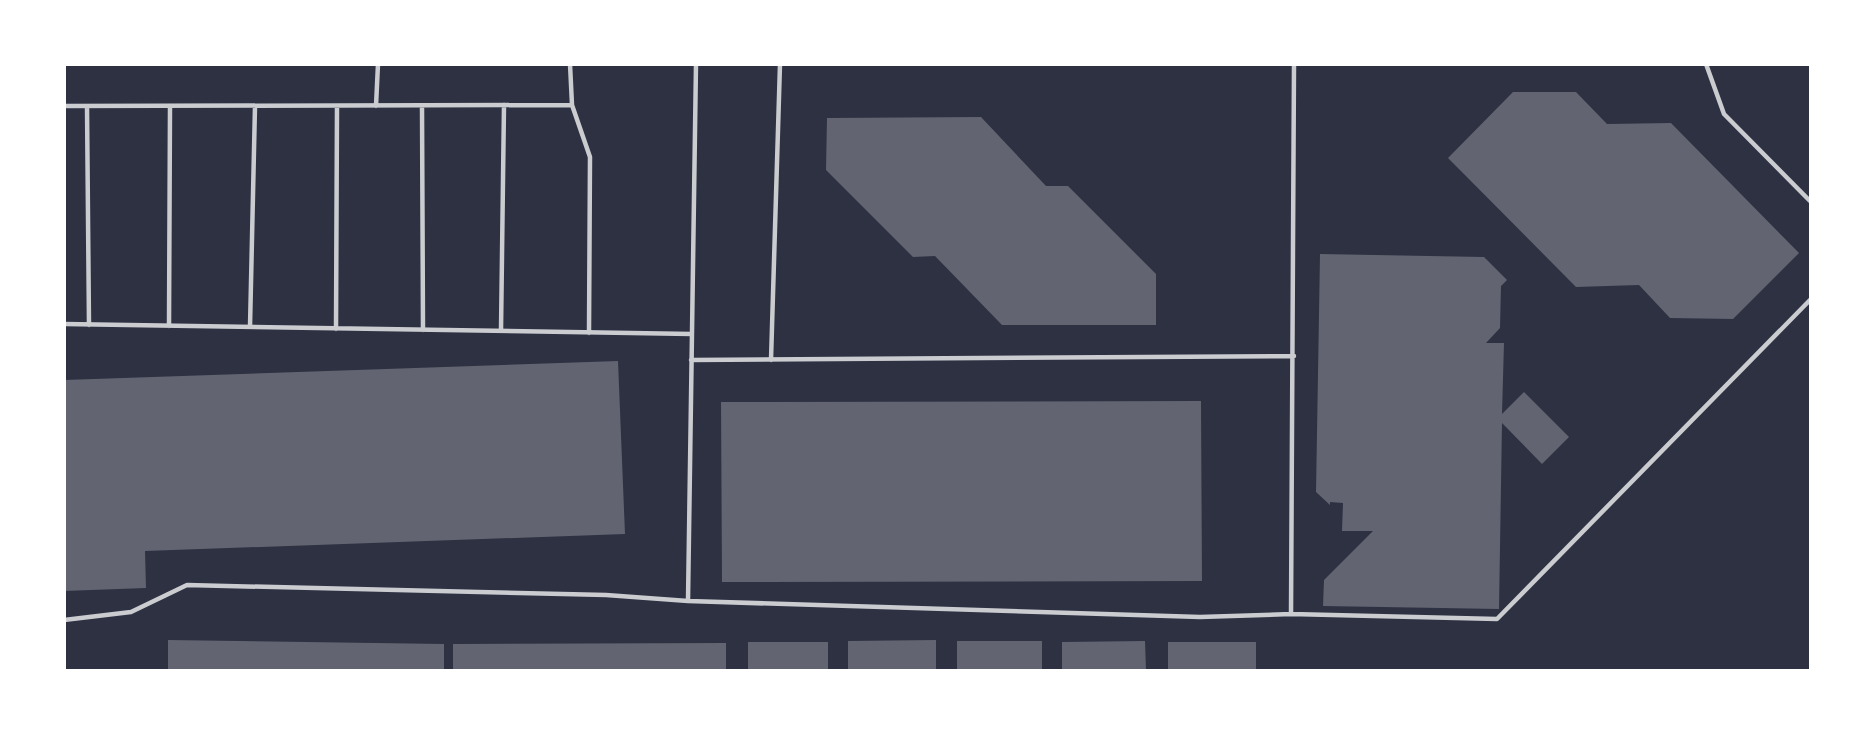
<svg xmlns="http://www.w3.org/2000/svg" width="1875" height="735" viewBox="0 0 1875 735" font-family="Commissioner,sans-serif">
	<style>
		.building { fill: #626471 }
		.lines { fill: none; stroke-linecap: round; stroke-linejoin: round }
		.service { stroke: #caccd0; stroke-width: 4.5 }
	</style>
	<rect width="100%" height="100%" fill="#2d3142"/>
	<path class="building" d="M1513 92H1576L1607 124 1671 123 1799 253 1733 319 1670 318 1639 285 1576 287 1448 158Z
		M981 117 1046 186H1068L1156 274V325H1002L935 256 913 257 826 170 827 118Z
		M1320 254 1484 257 1507 280 1501 286 1500 328 1486 343H1504L1502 414 1524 392 1569 437 1542 464 1502 423 1499 609 1323 606 1324 580 1373 531H1342L1343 503 1330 502V505L1316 492Z
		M618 361 625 534 145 551 146 588 64 591V380Z
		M1201 401 1202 581 722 582 721 402Z
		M168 640 444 644V670H168Z
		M936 640V670H848V641Z
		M957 641H1042V670H957Z
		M1145 641 1146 670H1062V642Z
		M748 642H828V670H748Z
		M1168 642H1256V670H1168Z
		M726 643V670H453V644Z"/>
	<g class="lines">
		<path class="service" d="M1706 64 1724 114 1810 201
			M572 105 590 157 589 333
			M64 106 572 105 570 64
			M87 106 89 325
			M376 106 378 64
			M422 106 423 330
			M64 324 692 334
			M169 326 170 106
			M250 327 255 106
			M336 329 337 106
			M501 331 504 105
			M691 360 1294 356
			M771 360 780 64
			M688 601 1200 617 1291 614 1497 619 1810 300
			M1291 614 1294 64
			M64 620 131 612 187 585 606 595 688 601 696 64"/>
	</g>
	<rect width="1875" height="735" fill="none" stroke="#ffffff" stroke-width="132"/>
</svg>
